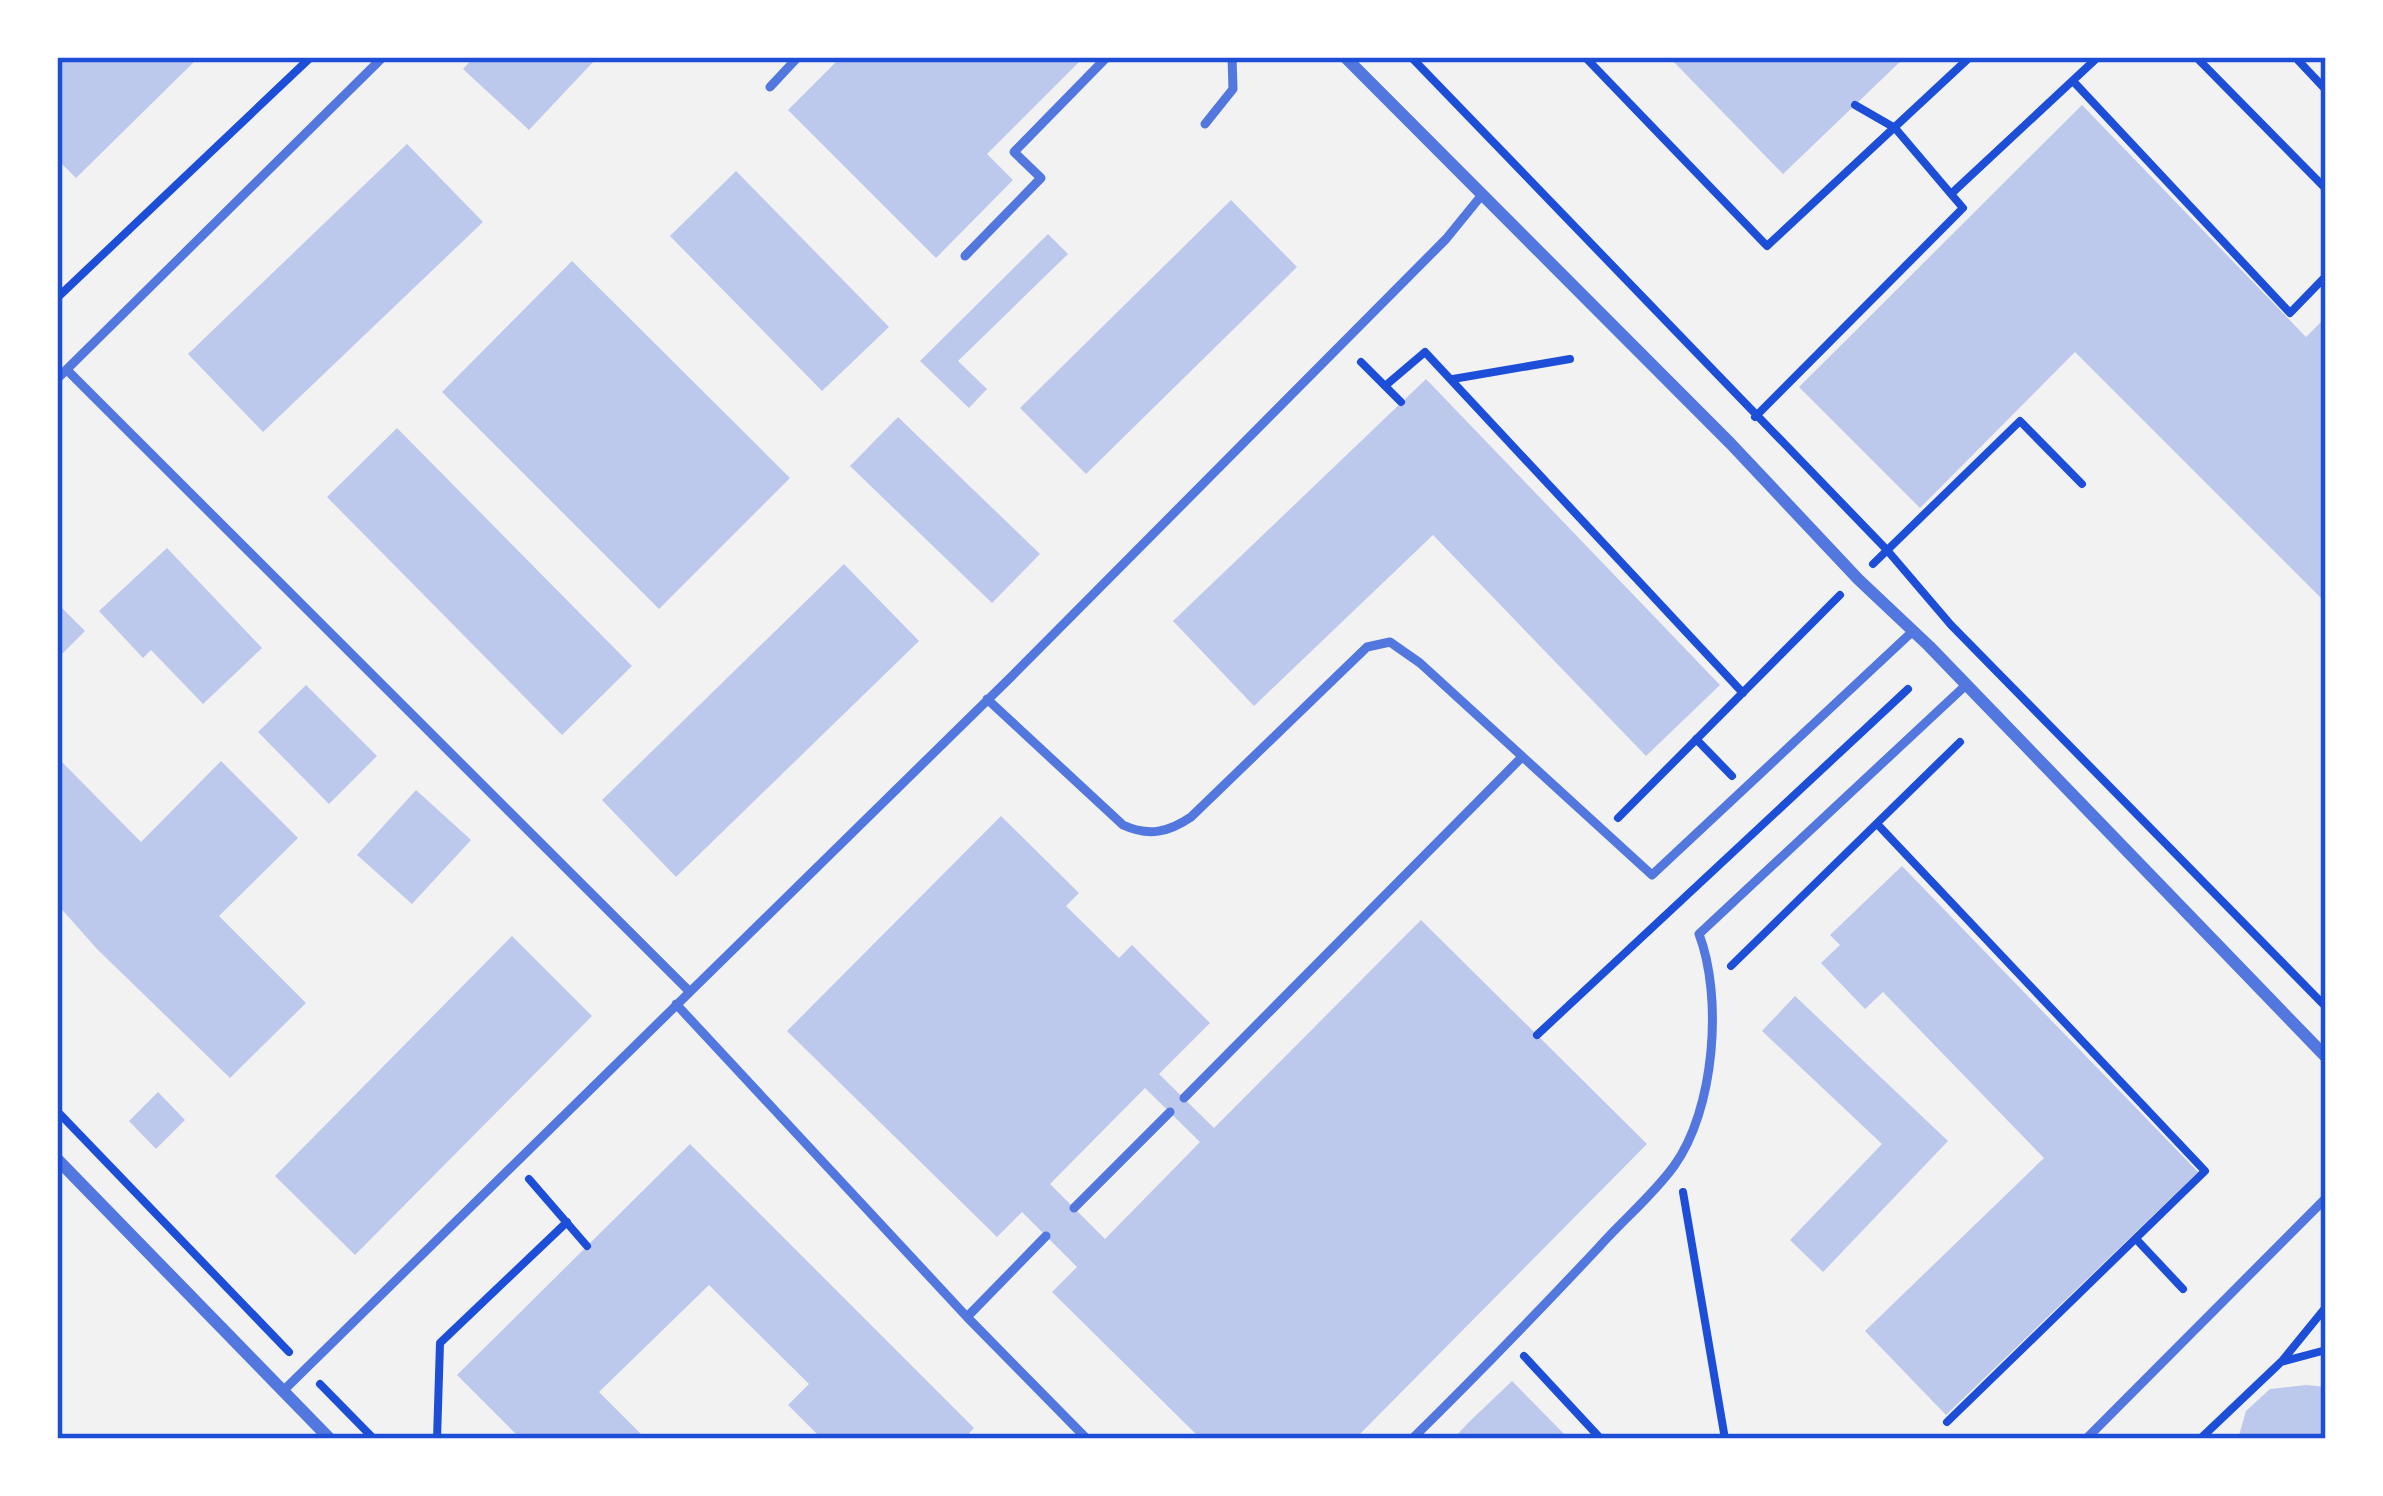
<svg xmlns="http://www.w3.org/2000/svg" width="2383" height="1496" viewBox="0 0 2383 1496" font-family="'Work Sans',sans-serif">
	<style>
		.building { fill: #bdc9ec; fill-rule: evenodd }
		.lines { fill: none; stroke-linecap: round; stroke-linejoin: round }
		.path { stroke: #1d4ed8; stroke-width: 8 }
		.service { stroke: #5277de; stroke-width: 9 }
		.minor { stroke: #5277de; stroke-width: 12 }
		.neatline { fill: none; stroke: #1d4ed8; stroke-width: 4.5 }
	</style>
	<rect width="100%" height="100%" fill="#f2f2f2"/>
	<path class="building" d="M57 57H199L76 178 57 159Z
		M474 57H591L594 61 529 130 463 69Z
		M841 57H1084L987 154 1013 180 936 258 788 110Z
		M1669 57H1905L1783 174Z
		M2082 105 2306 337 2326 317V603L2075 352 1920 508 1799 387Z
		M407 144 483 222 263 432 188 354Z
		M736 171 889 327 822 391 670 236Z
		M1231 200 1297 267 1086 474 1020 408Z
		M1048 234 1068 254 958 361 987 389 969 408 920 361Z
		M572 261 790 478 659 609 442 392Z
		M1426 379 1720 685 1646 756 1433 535 1254 706 1173 621Z
		M898 417 1040 554 992 603 850 466Z
		M397 428 632 666 562 735 327 497Z
		M167 548 262 648 203 704 151 650 143 658 99 611Z
		M844 564 919 641 676 877 602 800Z
		M57 603 85 631 57 659Z
		M306 685 377 756 329 804 258 732Z
		M57 757 141 842 221 761 298 838 219 916 306 1003 230 1078 97 949 57 904Z
		M416 790 471 840 412 904 357 855Z
		M1001 816 1079 893 1066 906 1119 958 1132 945 1210 1023 1159 1074 1214 1128 1421 920 1647 1144 1355 1439H1201L1052 1292 1077 1267 1022 1212 997 1237 787 1031ZM1145 1088 1200 1142 1105 1239 1050 1184Z
		M1902 866 2198 1172 1946 1415 1865 1331 2044 1158 1883 992 1865 1009 1821 963 1840 945 1830 935Z
		M512 936 592 1016 355 1255 275 1176Z
		M1795 996 1948 1141 1823 1272 1790 1240 1882 1144 1762 1031Z
		M158 1092 185 1120 156 1149 129 1121Z
		M690 1144 974 1428 964 1439H822L788 1405 809 1384 709 1285 599 1392 646 1439H521L457 1375Z
		M1512 1381 1569 1439H1453L1469 1422Z
		M2306 1385 2326 1387V1439H2238L2246 1411 2270 1389Z"/>
	<g class="lines">
		<path class="path" d="M1411 57 1887 550 1951 625 2326 1007
			M1585 57 1767 246 1970 57
			M2196 57 2326 189
			M2295 57 2326 90
			M2073 81 2290 313 2326 276
			M1855 105 1895 128 1951 194
			M57 298 311 57
			M1361 362 1401 402
			M1453 379 1570 359
			M1385 386 1425 352 1743 693
			M1755 417 1963 208 1951 194 2098 57
			M1873 564 2020 421 2082 484
			M1696 739 1732 776
			M1618 818 1840 595
			M1880 827 2205 1171 1947 1422
			M1731 966 1960 742
			M1537 1035 1908 689
			M57 1111 289 1352
			M529 1179 587 1246
			M1683 1192 1725 1439
			M2136 1239 2183 1289
			M1524 1356 1601 1439
			M2282 1361 2326 1307
			M320 1384 374 1439
			M437 1439 440 1343 567 1222
			M2200 1439 2281 1362 2326 1350"/>
		<path class="service" d="M770 87 798 57
			M1205 124 1233 89 1232 57
			M965 256 1041 178 1014 152 1107 57
			M67 370 689 991
			M57 379 383 57
			M987 699 1123 825C1149 837 1169 832 1191 817L1367 647 1390 642 1420 663 1652 875 1913 631
			M676 1004 967 1317 1046 1236
			M1184 1098 1521 758
			M1074 1208 1170 1112
			M967 1317 1087 1439
			M283 1391 1011 677 1446 239 1481 196
			M1412 1439C1476 1376 1538 1312 1599 1247 1623 1220 1653 1195 1674 1166 1715 1109 1723 997 1699 934L1966 685
			M2086 1439 2326 1198"/>
		<path class="minor" d="M1345 57 1731 444 1858 579 1929 646 2326 1057
			M57 1159 330 1439"/>
	</g>
	<rect width="2383" height="1496" fill="none" stroke="#ffffff" stroke-width="120"/>
	<rect x="60" y="60" width="2263" height="1376" class="neatline"/>
</svg>
